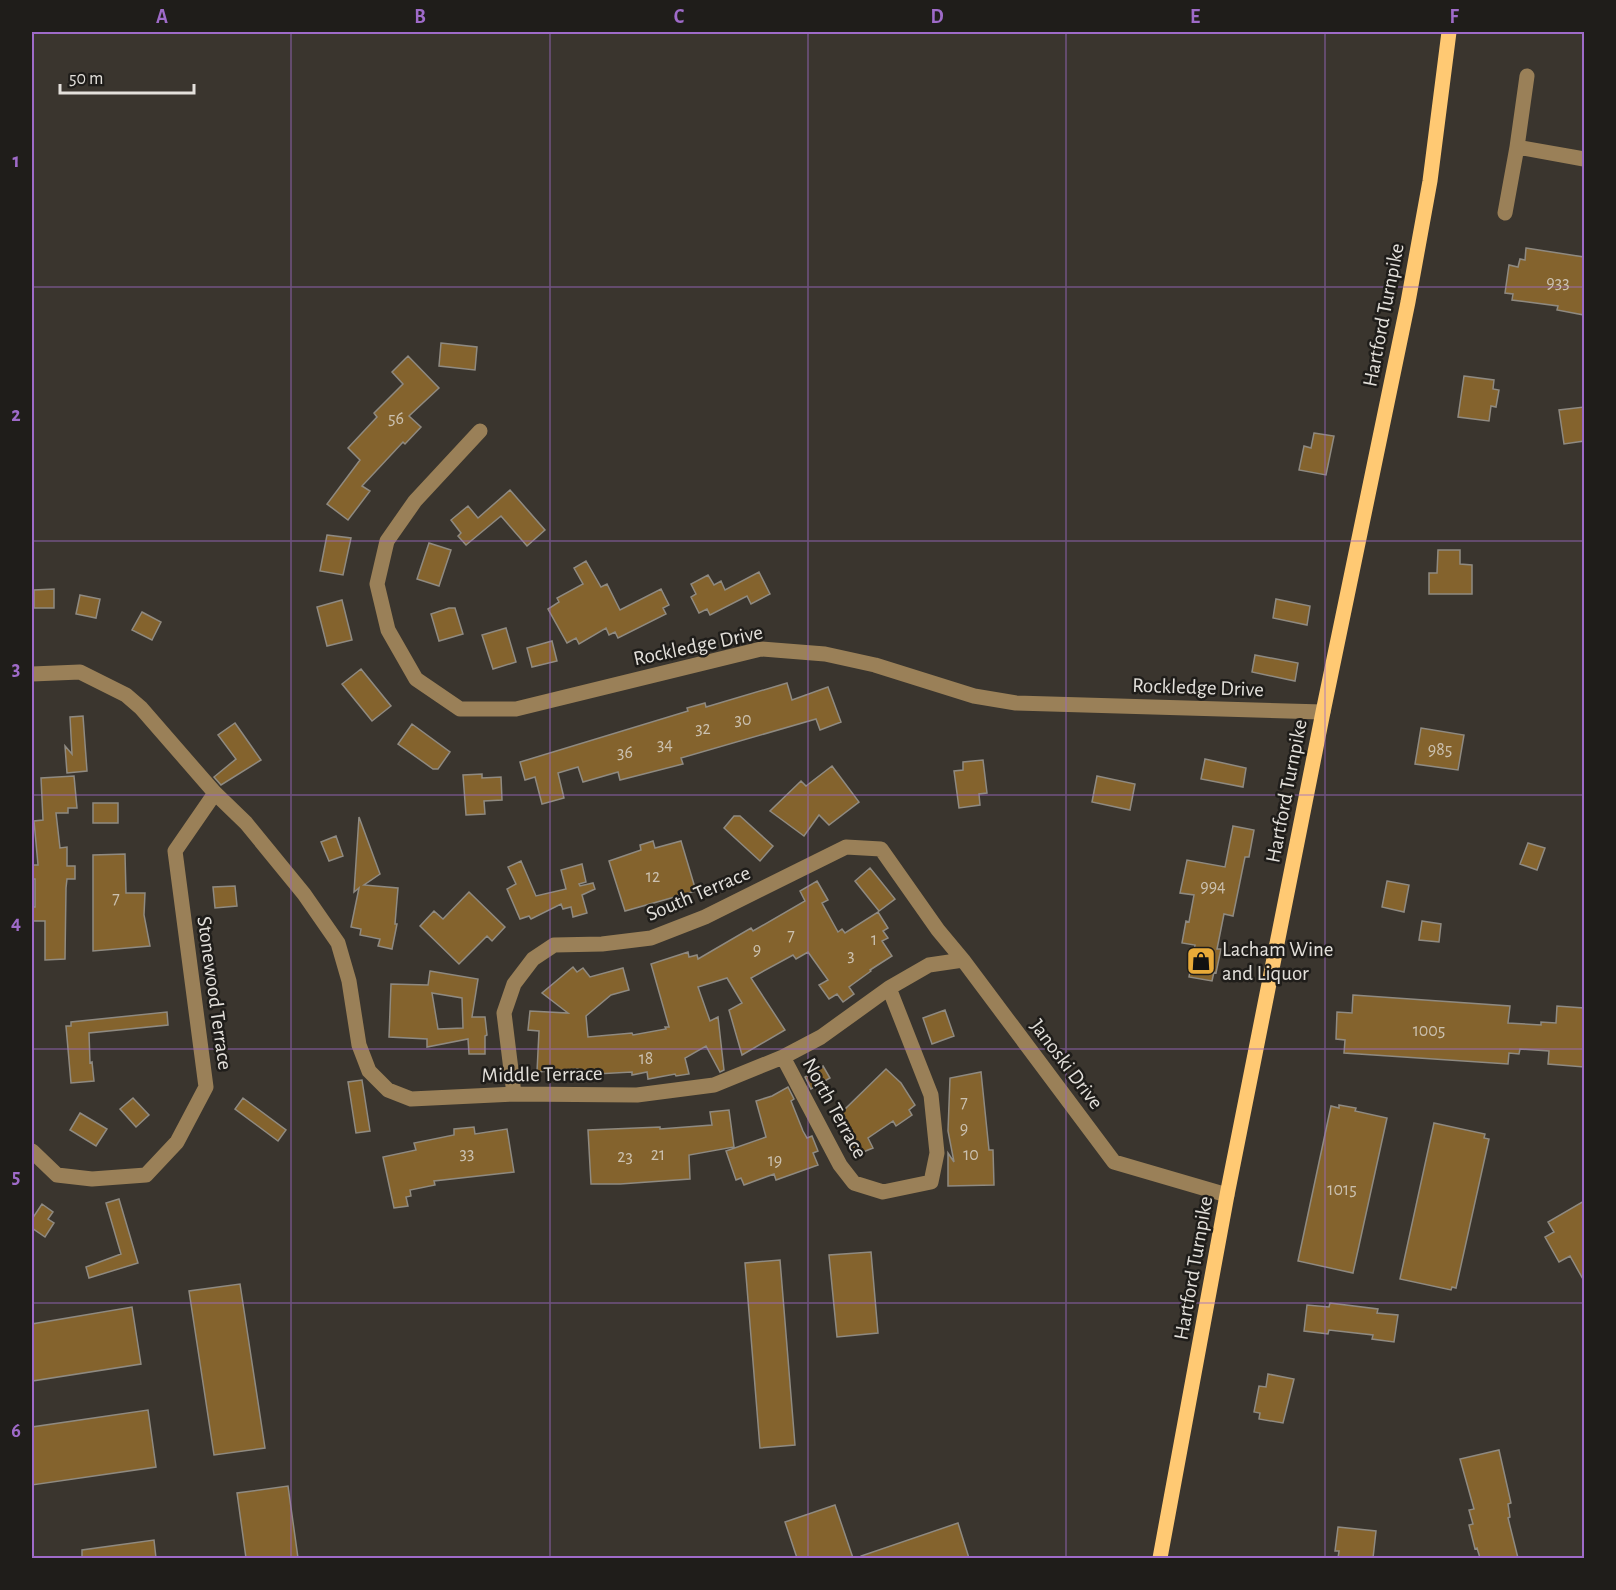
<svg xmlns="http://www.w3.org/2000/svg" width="1616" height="1590" viewBox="0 0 1616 1590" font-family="'Alegreya Sans',sans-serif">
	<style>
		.building { fill: #84632d; stroke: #8f8a81; stroke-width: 1.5; fill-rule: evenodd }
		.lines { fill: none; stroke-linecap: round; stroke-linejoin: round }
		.minor { stroke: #9a8058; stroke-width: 15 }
		.major { stroke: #ffc973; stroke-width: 15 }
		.grid { fill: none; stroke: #9f6bc9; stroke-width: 1.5; stroke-opacity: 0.55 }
		.labels { text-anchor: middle; stroke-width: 5; stroke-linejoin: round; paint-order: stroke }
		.number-label { font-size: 18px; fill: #cbc1b0 }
		.street-label { font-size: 21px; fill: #e3e0db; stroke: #1f1d1a }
		.poi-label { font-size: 21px; fill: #e3e0db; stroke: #1f1d1a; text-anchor: start }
		.neatline { fill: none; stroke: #9f6bc9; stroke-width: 2 }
		.grid-label { font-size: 20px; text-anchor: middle; font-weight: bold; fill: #9f6bc9 }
	</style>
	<rect width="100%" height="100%" fill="#3a352e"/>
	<path class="building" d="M1526 248 1584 257V315L1557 310 1558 306 1512 300 1513 294 1505 293 1509 265 1518 267 1520 259 1525 260Z
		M441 343 477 347 475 370 439 366Z
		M408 356 439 388 409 416 421 427 405 444 403 442 362 486 370 491 348 520 327 504 360 460 348 448 377 417 374 413 403 384 392 372Z
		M1464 376 1494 380 1493 389 1499 390 1496 407 1491 406 1489 421 1458 417Z
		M1584 407V441L1564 444 1559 410Z
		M1314 433 1334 436 1326 475 1299 470 1304 446 1311 448Z
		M510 490 545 530 527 546 501 516 466 545 458 536 461 533 451 520 468 506 478 518Z
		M327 535 351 538 343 575 320 571Z
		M429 543 451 550 439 586 417 579Z
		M1438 550H1460V564L1472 565V594H1429V573H1437Z
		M586 561 601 587 607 584 620 610 661 589 669 605 663 608 666 614 618 638 615 632 609 635 606 628 579 644 576 638 567 643 548 609 559 602 557 598 583 584 574 568Z
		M759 572 770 594 751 604 747 596 710 615 707 609 699 613 691 597 696 594 691 584 708 575 714 585 721 581 725 590Z
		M54 589V608H34V590Z
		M80 595 100 599 96 618 76 614Z
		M1276 599 1310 606 1307 625 1273 618Z
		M342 600 352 640 327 646 317 607Z
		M449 608H455L463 634 439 641 431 614Z
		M142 612 161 622 152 640 132 630Z
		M506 628 516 662 493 669 482 635Z
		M552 641 557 661 532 667 527 648Z
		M1255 655 1298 663 1295 681 1252 672Z
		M361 669 391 706 372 721 342 684Z
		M787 683 792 700 828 687 841 722 820 730 816 719 681 758 683 764 620 780 618 772 583 782 578 767 558 773 564 798 542 804 535 777 525 780 520 762 688 711 687 708 705 703 706 707Z
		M83 716 87 771 67 773 65 746 72 754 70 717Z
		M235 723 261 760 221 785 214 777 236 759 218 735Z
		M412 724 450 752 438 769H433L398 744Z
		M1421 728 1464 735 1458 770 1415 764Z
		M1205 759 1246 768 1243 787 1201 779Z
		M983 760 987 793 979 794 980 805 959 808 954 771 963 770V762Z
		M832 766 859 802 829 825 819 815 804 836 770 811 801 781 806 786Z
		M482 774V778L501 777 502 800 484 801 485 814 466 815 463 775Z
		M74 776 77 808H68V813H56L60 848 67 847V866H75V879H67L66 888 65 959 45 960V921H32V907H35V879H32V865H38L34 821 43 820 41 778Z
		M1097 776 1135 784 1130 810 1092 802Z
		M93 803H118V823H93Z
		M734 816H740L773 846 760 861 724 828Z
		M359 817 380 874 364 885 398 888 395 924H397L392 949 378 946 380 939 360 935 361 929 351 927 359 888 354 892Z
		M1233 826 1254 830 1249 857H1245L1233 916 1224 914 1217 949H1221L1216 973 1214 972 1212 981 1189 977 1195 945 1182 943 1186 921 1189 922 1194 895 1180 893 1187 860 1225 867Z
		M336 836 343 856 329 861 321 842Z
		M653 841 655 848 681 841 696 891 625 911 609 861 641 850 640 845Z
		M1528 843 1545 848 1537 870 1520 864Z
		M125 854 126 893H145L144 915 150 946 93 951V855Z
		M521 861 536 896 566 889 561 870 582 864 586 882 579 884 580 886 593 883 595 889 582 895 587 913 573 917 571 907 563 909 561 904 531 919 529 916 520 919 507 889 516 884 508 867Z
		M870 868 895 899 879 911 855 881Z
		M817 881 828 900 822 903 838 932 842 929 845 933 878 912 888 928 883 931 888 938 882 941 892 956 870 970 871 971 849 987 854 994 843 1002 837 994 829 999 819 985 828 980 808 952 796 959 793 955 751 978 785 1030 742 1055 729 1010 742 1003 727 978 698 987 710 1021 718 1017 724 1070 720 1072 706 1046 685 1058 689 1074 676 1076 675 1074 648 1079 647 1072 632 1075V1072L578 1075V1069L537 1072 539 1031 528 1030 530 1011 568 1013 542 993 573 967 577 972 583 968 590 977 623 968 629 990 611 995 586 1016 588 1037 632 1033 633 1035 666 1029 665 1027H669L651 964 688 952 689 957 697 955 698 959 751 928 753 931 805 901 800 891Z
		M1387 881 1409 885 1404 912 1382 907Z
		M235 886 237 906 215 908 213 887Z
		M469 892 505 927 492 941 487 936 459 964 420 926 434 911 443 919Z
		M1422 921 1441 924 1439 942 1419 940Z
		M430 971 478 979 472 1017H485L487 1035 485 1036V1054H469L468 1039 427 1047V1039L389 1037 391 984 428 985ZM432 993 462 998 463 1028 438 1029Z
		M1353 995 1510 1006 1508 1023 1541 1025V1022L1556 1023 1557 1006 1584 1008V1067L1548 1064 1549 1051 1520 1049 1519 1054 1509 1053 1508 1064 1344 1053 1345 1040 1336 1039 1337 1012 1352 1013Z
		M945 1010 954 1036 932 1044 923 1018Z
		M167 1012 168 1025 89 1033 90 1063 92 1062 94 1081 71 1083 66 1026H71V1022Z
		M823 1066 830 1078 811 1089 805 1077Z
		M886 1069 901 1083 915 1105 909 1110 912 1115 896 1126 893 1121 868 1138 873 1148 853 1156 846 1140 853 1136 842 1112Z
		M981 1072 989 1150H993L994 1185 948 1186V1153L954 1162 948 1131 950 1078Z
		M362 1080 370 1131 356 1133 348 1082Z
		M788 1087 794 1099 791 1101 803 1131 807 1138 812 1136 818 1151 813 1153 818 1165 776 1180 774 1174 744 1185 741 1178 736 1180 726 1151 766 1137 756 1101 772 1096Z
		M133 1098 149 1115 136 1127 120 1109Z
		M243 1098 286 1130 278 1141 235 1109Z
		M1339 1105 1356 1108 1355 1111 1387 1118 1353 1273 1298 1261 1331 1106 1339 1108Z
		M729 1110 734 1147 689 1155 690 1179 620 1184H591L588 1130 660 1127V1129L712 1125 710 1112Z
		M80 1113 107 1129 96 1146 70 1130Z
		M1434 1123 1485 1134 1484 1138 1489 1139 1456 1288 1452 1287 1451 1290 1400 1279Z
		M474 1127 475 1134 507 1129 514 1172 434 1181 435 1185 410 1190 411 1196 406 1197 408 1206 394 1208 383 1157 416 1150 414 1143 454 1135V1129Z
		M119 1199 138 1263 89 1278 86 1267 121 1254 106 1203Z
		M1584 1201V1281L1570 1256 1559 1262 1545 1237 1554 1232 1548 1222Z
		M42 1204 53 1212 48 1219 54 1223 45 1237 32 1228V1219Z
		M871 1252 878 1333 837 1337 829 1255Z
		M780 1260 795 1445 760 1448 745 1263Z
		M240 1284 265 1448 214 1455 189 1291Z
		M1330 1303 1378 1309 1377 1313 1398 1315 1394 1342 1372 1339 1373 1335 1329 1330 1328 1334 1304 1331 1307 1305 1329 1307Z
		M132 1307 141 1364 32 1381V1324Z
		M1268 1374 1294 1379 1283 1423 1259 1419 1260 1413 1254 1412 1259 1386 1266 1387Z
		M148 1410 156 1467 32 1485V1427Z
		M1499 1450 1511 1503 1508 1504 1510 1517 1508 1518 1518 1558H1480L1477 1548 1475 1549 1469 1525 1473 1524 1469 1510 1474 1509 1460 1459Z
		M288 1486 298 1558H246L237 1493Z
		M835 1505 853 1558H797L785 1522Z
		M958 1523 969 1558H861V1556Z
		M1338 1527 1376 1531 1373 1558H1338L1339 1551H1335Z
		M154 1540 156 1558H82V1550Z"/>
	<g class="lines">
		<path class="minor" d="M1517 147 1527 76
			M1505 213 1517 147 1584 159
			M480 431 415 501 387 541 377 584 388 630 416 679 460 709H516L761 649 825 654 875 665 974 696 1016 703 1323 712
			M32 674 80 672 126 695 141 708 215 793 175 851 206 1087 177 1142 146 1175 92 1179 57 1175 32 1151
			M215 793 246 823 304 894 338 943 349 981 359 1045 369 1071 388 1090 411 1099 514 1094 637 1095 714 1085 783 1057 821 1037 889 988 929 965 963 960 1114 1162 1227 1195
			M783 1057 840 1165 854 1183 883 1192 931 1182 937 1153 931 1095 889 988
			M514 1094 504 1013 514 984 533 959 554 945 602 944 651 938 705 917 846 847 881 849 938 930 963 960"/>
		<path class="major" d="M1160 1558 1227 1195 1323 712 1408 302 1430 181 1449 32"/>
	</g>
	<path class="grid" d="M291 32V1558M550 32V1558M808 32V1558M1066 32V1558M1325 32V1558M32 287H1584M32 541H1584M32 795H1584M32 1049H1584M32 1303H1584"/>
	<defs>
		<g id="shop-square" transform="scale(1.5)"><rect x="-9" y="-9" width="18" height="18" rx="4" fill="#e9aa38" stroke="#1f1d1a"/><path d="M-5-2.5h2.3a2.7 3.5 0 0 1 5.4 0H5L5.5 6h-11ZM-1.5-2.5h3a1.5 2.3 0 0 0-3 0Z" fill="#111"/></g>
	</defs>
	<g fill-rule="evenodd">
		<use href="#shop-square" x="1201" y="961"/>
	</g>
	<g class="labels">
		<g class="number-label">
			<text x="1558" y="288">933</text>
			<text x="396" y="424">56</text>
			<text x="743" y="725">30</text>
			<text x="703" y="734">32</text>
			<text x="665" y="750">34</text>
			<text x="1440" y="755">985</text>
			<text x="625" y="758">36</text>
			<text x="653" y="882">12</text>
			<text x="1213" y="892">994</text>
			<text x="116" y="904">7</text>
			<text x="791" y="941">7</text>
			<text x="874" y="945">1</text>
			<text x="757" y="955">9</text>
			<text x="851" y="961">3</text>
			<text x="1429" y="1036">1005</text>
			<text x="646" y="1064">18</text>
			<text x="964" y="1108">7</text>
			<text x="964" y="1134">9</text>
			<text x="467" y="1159">33</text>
			<text x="658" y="1160">21</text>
			<text x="971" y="1160">10</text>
			<text x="625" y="1162">23</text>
			<text x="775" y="1166">19</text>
			<text x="1342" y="1195">1015</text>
		</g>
		<g class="street-label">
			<text transform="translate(1383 315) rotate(-79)" y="7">Hartford Turnpike</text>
			<text transform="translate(698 645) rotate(-12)" y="7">Rockledge Drive</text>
			<text transform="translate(1198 687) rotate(2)" y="7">Rockledge Drive</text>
			<text transform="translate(1286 791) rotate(-79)" y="7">Hartford Turnpike</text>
			<text transform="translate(698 893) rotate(-23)" y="7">South Terrace</text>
			<text transform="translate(215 993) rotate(82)" y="7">Stonewood Terrace</text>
			<text transform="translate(1067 1064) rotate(53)" y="7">Janoski Drive</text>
			<text transform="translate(542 1074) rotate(-1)" y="7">Middle Terrace</text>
			<text transform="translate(835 1108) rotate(61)" y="7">North Terrace</text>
			<text transform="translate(1193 1268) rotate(-80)" y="7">Hartford Turnpike</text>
		</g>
		<g class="poi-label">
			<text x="1222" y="956">Lacham Wine<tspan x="1222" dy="24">and Liquor</tspan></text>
		</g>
	</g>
	<rect width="1616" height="1590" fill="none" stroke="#1f1d1a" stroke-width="66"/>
	<path d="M60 84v9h134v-9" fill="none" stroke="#e3e0db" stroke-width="3"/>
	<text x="69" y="84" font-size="18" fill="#e3e0db" stroke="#1f1d1a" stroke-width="4.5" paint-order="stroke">50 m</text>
	<rect x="33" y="33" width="1550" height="1524" class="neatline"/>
	<g class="grid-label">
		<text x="162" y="23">A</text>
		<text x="420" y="23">B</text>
		<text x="679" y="23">C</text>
		<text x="937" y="23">D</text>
		<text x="1195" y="23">E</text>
		<text x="1454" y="23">F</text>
		<text x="16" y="167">1</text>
		<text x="16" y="421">2</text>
		<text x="16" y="675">3</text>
		<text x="16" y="929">4</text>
		<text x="16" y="1183">5</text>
		<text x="16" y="1437">6</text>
	</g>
</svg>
